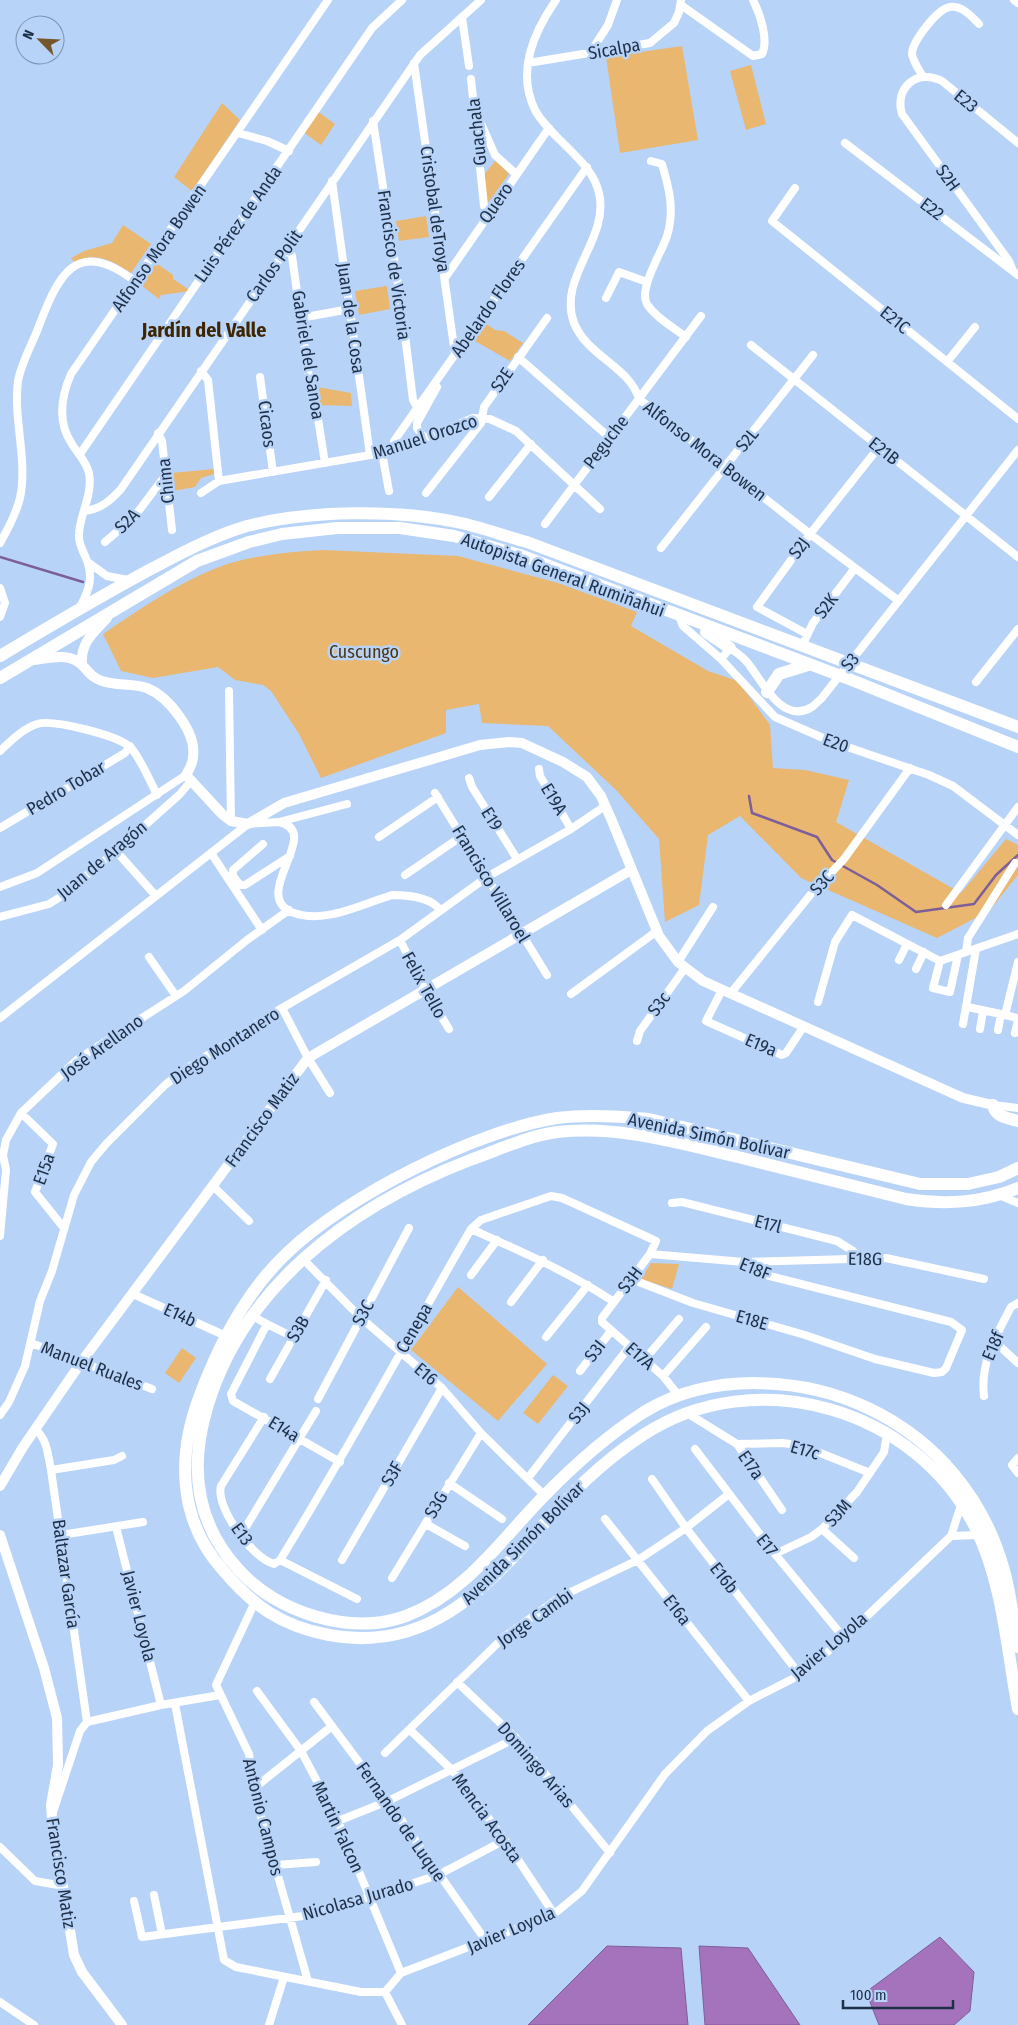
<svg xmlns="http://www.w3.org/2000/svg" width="1018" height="2025" viewBox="0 0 1018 2025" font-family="'Fira Sans Condensed',sans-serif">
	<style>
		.green { fill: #e9b770 }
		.water { fill: #a573bb; stroke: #7c5f98 }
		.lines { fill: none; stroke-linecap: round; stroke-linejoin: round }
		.stream { stroke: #7c5f98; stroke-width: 2.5 }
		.minor { stroke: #fff; stroke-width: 8 }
		.tertiary { stroke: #fff; stroke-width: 10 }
		.trunk { stroke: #fff; stroke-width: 12 }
		.labels { text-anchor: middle; stroke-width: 5; stroke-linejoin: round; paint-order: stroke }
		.street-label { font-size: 18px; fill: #1e3047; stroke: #b8d3f8 }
		.park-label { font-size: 18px; fill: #4d3613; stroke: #b8d3f8 }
		.quarter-label { font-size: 20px; font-weight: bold; fill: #3d2601; stroke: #b8d3f8 }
	</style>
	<rect width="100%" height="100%" fill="#b8d3f8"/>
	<path class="green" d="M682 46 698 140 620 153 606 57Z
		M751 65 766 124 746 130 730 71Z
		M222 103 240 120 192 191 174 177Z
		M317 111 335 124 321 145 303 132Z
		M496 160 509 174 485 207 483 176Z
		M426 216 429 237 399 241 396 221Z
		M123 225 151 244 131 273C112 261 96 251 74 262L71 258 84 251 112 243Z
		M156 263 173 275V279L191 291 161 295 159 299 141 285Z
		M387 286 390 309 359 315 355 291Z
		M485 323 495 330 504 331 523 343 510 361 473 340Z
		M312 386 351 393 352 406 319 405Z
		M214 469V474L201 478 195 487 173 491 171 473Z
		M324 550 458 556 558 583 637 612 631 626 708 671 738 681 770 725 773 768 805 770 849 780 836 822 961 893 1006 839 1018 845V875L989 911 937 938 801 878 740 816 708 835 699 905 665 922 659 839 616 790 548 726 482 723 479 704 446 710V733L321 778 299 734 271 691 263 685 235 680 218 667 153 678 121 671 103 634C140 609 177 583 219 567 252 555 288 552 324 550Z
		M651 1263 679 1264 672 1289 641 1279Z
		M458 1287 547 1364 498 1421 411 1350Z
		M182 1348 196 1358 179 1383 165 1373Z
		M553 1375 568 1386 538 1424 523 1413Z"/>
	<path class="water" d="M940 1937 974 1972 970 2011 954 2025H879L866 1992Z
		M607 1946 681 1948 688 2025H528Z
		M699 1946 748 1948 800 2025H705Z"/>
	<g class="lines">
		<path class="stream" d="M0 557 83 582
			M749 796 752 813 817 837 832 860 877 885 916 912 974 904 996 875 1018 855"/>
		<path class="minor" d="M556 0C534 32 516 71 535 110 542 123 554 134 564 144 579 159 594 172 599 193 610 239 557 277 574 323 587 356 630 367 639 399L810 534 899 601
			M1014 0 1018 3
			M681 5 753 56 762 54C769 40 760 14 753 0
			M462 17 469 66
			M590 53 608 25 617 0
			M414 63 455 354
			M528 63 650 43 674 23 679 12 681 0
			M922 75C919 70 913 61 912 54 912 42 937 9 950 7 962 5 972 17 979 24
			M471 79 484 206 488 214
			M475 115 480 121 495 155 516 174
			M373 121 402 311 413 400 417 407
			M238 133 267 141 289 151
			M845 143 1018 275
			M651 161 662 164C669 188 675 210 667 236 662 252 638 289 647 304 655 317 674 328 686 337
			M332 181 370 455
			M795 188 772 221 1018 419
			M286 248 292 256 309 378 316 406 325 463
			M1013 271 1009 261 902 114C894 88 917 68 942 81L1018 143
			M445 278 549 128
			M606 298 619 272 647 282
			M300 318 350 309
			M751 345 1018 557
			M518 357 610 438
			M947 362 975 327
			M201 371 208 380 219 481
			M260 377 273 472
			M158 433 162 441 172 530
			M424 438 417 428V423L437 387
			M392 450 394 441 587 167
			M382 453 389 491
			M80 454 372 28 402 0
			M201 493 219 481 382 453 410 444 473 418 490 419 516 431 600 509
			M426 493 481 423 484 407 547 318
			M489 497 531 444
			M84 511C101 509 110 501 121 489L420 55 481 0
			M545 524 701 316
			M105 542 134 517 165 476
			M0 543C8 529 16 514 20 498 28 460 13 419 18 381 21 364 31 346 37 331 58 276 75 235 136 282
			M661 548 813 355
			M89 563 107 576 128 580
			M0 588 5 603 0 617
			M80 607C90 589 94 575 85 556 82 549 78 542 79 534 80 513 93 495 89 473 86 461 78 454 72 444 57 422 61 397 71 374L328 0
			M679 616 683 626 721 659 775 717 830 741 929 775 953 786 1018 835
			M807 634 757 607 810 534 879 447
			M802 646 813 623 855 568
			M721 659 730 648C737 653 745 658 750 666 763 683 783 725 812 707 815 705 818 701 821 699L1018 450
			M976 682 1018 629
			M229 691 231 821
			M0 751C11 741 22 729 37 724 53 719 115 735 129 746 138 753 151 783 157 795
			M539 769 540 776 571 829
			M469 778 472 787 517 859
			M435 793 547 975
			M279 822 347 804
			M0 828 125 753 130 746
			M379 837 438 797
			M263 844 233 870V876L240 885H245L290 856
			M116 851 156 896
			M211 853 262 930
			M405 875 462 836
			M0 887 37 873 186 775
			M946 905 1018 807
			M0 917 49 904 60 897 116 851 179 795 191 781
			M400 940 425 990 449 1029
			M966 952 968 938 1015 863
			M149 957 176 996
			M899 960 907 944
			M940 961 933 988 950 992 958 955
			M678 962 713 907
			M916 969 924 952
			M722 990 706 1021 782 1055 786 1053 804 1026
			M571 994 657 931
			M730 994 811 894 844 859 910 768
			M818 1002 835 942 852 915 940 961 1018 934
			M968 1007 1005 1015 1018 962
			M282 1008 308 1058 330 1093
			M1005 1015 1018 1018
			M0 1018 248 824 279 822C325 832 247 896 294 913 325 924 363 904 392 895 406 895 431 897 440 910
			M963 1024 976 949
			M980 1029 983 1011
			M998 1030 1001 1014
			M1015 1033 1018 1020
			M637 1041 640 1031 685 968
			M993 1105 1018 1108
			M21 1113 53 1144 35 1192 64 1228
			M213 1186 249 1221
			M999 1195 1018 1203
			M672 1203 682 1202 837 1241 853 1251 860 1258
			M471 1229C520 1251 569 1272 614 1302
			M0 1236 6 1170 3 1155 6 1140 21 1113 78 1059 184 991 247 940 289 910
			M302 1258 360 1317 442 1388 481 1433 544 1495
			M744 1262 886 1258 984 1279
			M471 1275 497 1240
			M631 1279 693 1303 805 1335 875 1359 934 1373 942 1372 946 1368 962 1330 951 1322 750 1271 746 1267 744 1262 650 1254
			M133 1294 226 1336
			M511 1302 543 1260
			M252 1316 267 1324 231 1394 233 1401 340 1462
			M267 1324 293 1337
			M546 1337 588 1285
			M994 1341 1018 1363
			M31 1343 152 1389
			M644 1360 679 1319
			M580 1371 611 1331
			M663 1376 706 1327
			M270 1379 326 1280
			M984 1396C980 1362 996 1336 1011 1307L1018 1303
			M318 1399 409 1228
			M687 1413 737 1444 782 1510
			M0 1415 9 1402 25 1366 40 1301 52 1271 74 1195 91 1162 106 1144 165 1085 186 1069 282 1008 400 940 487 877 571 829 605 806
			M264 1417 221 1486C215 1507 252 1558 274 1564L280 1560C347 1452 407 1339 471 1229L481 1220 551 1196 562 1198 656 1241 650 1254 602 1318V1322L663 1376 679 1396
			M36 1430C47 1439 48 1455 51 1470L87 1722
			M737 1444 783 1443 803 1446 870 1473
			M695 1449 775 1554 844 1638
			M1018 1458 1012 1465 1018 1473
			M51 1470 114 1460 122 1456
			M528 1478 629 1347
			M652 1479 686 1528 800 1675
			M449 1483 502 1519
			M605 1519 749 1701
			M426 1524 465 1546
			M116 1527 161 1705
			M822 1529 854 1558
			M61 1535 143 1522
			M241 1535 316 1411
			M951 1536 979 1535
			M775 1554 811 1537 822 1529 857 1492 884 1452 887 1434
			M280 1560 357 1599
			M342 1560 442 1388
			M392 1578 481 1433
			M254 1604 216 1685 249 1754 254 1792 308 1981
			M457 1682 516 1738 610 1853
			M257 1691 301 1751 338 1821 401 1973
			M314 1702 388 1801 486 1941
			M175 1704 224 1960 236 1967 361 1992H385
			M410 1730 452 1770 505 1840 554 1914
			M385 1753 504 1637 560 1597 638 1560 686 1528 729 1494
			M253 1789 332 1726
			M53 1812 80 1731 87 1722 161 1705 220 1695
			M338 1821 388 1801 516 1738
			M0 1847 35 1881 64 1886
			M275 1865 316 1862
			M154 1895 162 1934
			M134 1901 142 1937 318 1914 438 1875 505 1840
			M385 1992 401 1973 554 1914 582 1891 665 1774 707 1731 749 1701 800 1675 844 1638 951 1536 961 1505
			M385 1992 402 2025
			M0 2002 34 2025
			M269 2025 284 1977"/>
		<path class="tertiary" d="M34 660C50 658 69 652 82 665 89 672 92 678 102 681 116 686 133 683 147 688 169 697 197 733 193 757 193 763 189 770 186 775L222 814 231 821 248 824 284 803 480 745 509 742 522 743 563 762 587 777 601 796 612 821 659 936 678 962 703 981 963 1098 993 1105
			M82 665C80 643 93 633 107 618
			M0 1486 23 1447 82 1361 308 1058 631 870
			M0 1535 44 1668 57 1718 58 1765 51 1805 52 1818 74 1955 82 1972 122 2025"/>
		<path class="trunk" d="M706 632 730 648
			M0 656C50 626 99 597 151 569 182 553 213 536 247 526 310 510 398 509 461 523 483 528 505 536 527 542L1018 727
			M0 678 197 561 249 542 282 534 337 528H400L454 536 523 556 849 679 1018 747
			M767 692 779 674 808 665
			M993 1105C995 1117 1008 1118 1018 1121
			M1018 1168 999 1177 968 1184H920L649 1119C618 1116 588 1114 557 1118 475 1131 346 1196 286 1254 246 1292 219 1344 200 1395 177 1455 178 1519 222 1569 253 1606 281 1626 329 1635 451 1658 510 1553 585 1481 603 1464 623 1448 643 1435 756 1361 918 1409 976 1529 1003 1584 1007 1650 1018 1709
			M1018 1188C981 1203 946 1205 906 1199 850 1185 794 1171 738 1157 680 1143 618 1125 557 1132 527 1136 499 1150 470 1160 351 1206 237 1288 204 1419 190 1475 199 1527 239 1570 277 1613 351 1636 406 1616 465 1594 501 1540 543 1497 573 1466 608 1435 644 1412 710 1372 802 1376 870 1409 936 1441 983 1497 1003 1567 1011 1593 1013 1621 1018 1647"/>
	</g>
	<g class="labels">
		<g class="street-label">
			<text transform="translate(614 49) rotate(-10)" y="6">Sicalpa</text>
			<text transform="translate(966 101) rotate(39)" y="6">E23</text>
			<text transform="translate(477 132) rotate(-96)" y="6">Guachala</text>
			<text transform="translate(948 178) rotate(54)" y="6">S2H</text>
			<text transform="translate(496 203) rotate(-55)" y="6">Quero</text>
			<text transform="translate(435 209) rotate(82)" y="6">Cristobal deTroya</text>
			<text transform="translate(932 209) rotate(37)" y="6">E22</text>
			<text transform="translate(238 224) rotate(-55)" y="6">Luis Pérez de Anda</text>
			<text transform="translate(159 248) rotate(-55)" y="6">Alfonso Mora Bowen</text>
			<text transform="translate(394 265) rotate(82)" y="6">Francisco de Victoria</text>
			<text transform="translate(274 266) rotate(-55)" y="6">Carlos Polit</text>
			<text transform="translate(488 308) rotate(-55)" y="6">Abelardo Flores</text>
			<text transform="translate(351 318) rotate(82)" y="6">Juan de la Cosa</text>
			<text transform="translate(895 320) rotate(39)" y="6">E21C</text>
			<text transform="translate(308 355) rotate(81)" y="6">Gabriel del Sanoa</text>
			<text transform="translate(502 380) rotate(-56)" y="6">S2E</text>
			<text transform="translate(267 424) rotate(83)" y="6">Cicaos</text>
			<text transform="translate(425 437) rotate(-18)" y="6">Manuel Orozco</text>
			<text transform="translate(747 440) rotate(-51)" y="6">S2L</text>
			<text transform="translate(606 442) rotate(-53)" y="6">Peguche</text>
			<text transform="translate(705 451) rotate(38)" y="6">Alfonso Mora Bowen</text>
			<text transform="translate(884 451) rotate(38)" y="6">E21B</text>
			<text transform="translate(166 481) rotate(-96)" y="6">Chima</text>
			<text transform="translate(127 521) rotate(-44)" y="6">S2A</text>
			<text transform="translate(799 548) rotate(-54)" y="6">S2J</text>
			<text transform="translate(563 575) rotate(20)" y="6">Autopista General Rumiñahui</text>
			<text transform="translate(826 606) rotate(-53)" y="6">S2K</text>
			<text transform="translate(850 662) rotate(-51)" y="6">S3</text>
			<text transform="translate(836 743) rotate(20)" y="6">E20</text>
			<text transform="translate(66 788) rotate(-31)" y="6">Pedro Tobar</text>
			<text transform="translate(554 799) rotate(59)" y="6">E19A</text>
			<text transform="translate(492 819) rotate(58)" y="6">E19</text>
			<text transform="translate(102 860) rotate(-40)" y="6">Juan de Aragón</text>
			<text transform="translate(822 883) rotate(-48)" y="6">S3C</text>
			<text transform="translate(491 884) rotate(59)" y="6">Francisco Villaroel</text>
			<text transform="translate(424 985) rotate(61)" y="6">Felix Tello</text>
			<text transform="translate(659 1004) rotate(-54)" y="6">S3c</text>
			<text transform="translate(761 1045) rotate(23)" y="6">E19a</text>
			<text transform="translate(225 1046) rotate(-33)" y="6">Diego Montanero</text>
			<text transform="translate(102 1047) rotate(-36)" y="6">José Arellano</text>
			<text transform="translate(262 1120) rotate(-54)" y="6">Francisco Matiz</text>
			<text transform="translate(709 1136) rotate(12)" y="6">Avenida Simón Bolívar</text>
			<text transform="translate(44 1169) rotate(-70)" y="6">E15a</text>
			<text transform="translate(768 1224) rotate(14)" y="6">E17l</text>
			<text transform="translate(865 1259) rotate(1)" y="6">E18G</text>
			<text transform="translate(755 1269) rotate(22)" y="6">E18F</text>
			<text transform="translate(630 1280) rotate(-53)" y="6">S3H</text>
			<text transform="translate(363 1313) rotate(-62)" y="6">S3C</text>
			<text transform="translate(180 1315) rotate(24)" y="6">E14b</text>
			<text transform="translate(752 1320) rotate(16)" y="6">E18E</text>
			<text transform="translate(414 1328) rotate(-60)" y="6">Cenepa</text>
			<text transform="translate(298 1329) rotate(-60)" y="6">S3B</text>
			<text transform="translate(993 1346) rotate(-67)" y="6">E18f</text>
			<text transform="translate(595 1351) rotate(-52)" y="6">S3I</text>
			<text transform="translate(640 1356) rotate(41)" y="6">E17A</text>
			<text transform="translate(92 1366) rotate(21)" y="6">Manuel Ruales</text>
			<text transform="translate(426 1374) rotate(40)" y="6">E16</text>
			<text transform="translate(579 1413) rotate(-52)" y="6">S3J</text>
			<text transform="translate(284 1429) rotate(31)" y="6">E14a</text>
			<text transform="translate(805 1450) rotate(16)" y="6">E17c</text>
			<text transform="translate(751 1465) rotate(55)" y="6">E17a</text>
			<text transform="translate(392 1474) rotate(-60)" y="6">S3F</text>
			<text transform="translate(436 1505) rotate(-60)" y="6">S3G</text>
			<text transform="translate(838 1513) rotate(-47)" y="6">S3M</text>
			<text transform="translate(242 1534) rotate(54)" y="6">E13</text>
			<text transform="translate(523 1543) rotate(-45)" y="6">Avenida Simón Bolívar</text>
			<text transform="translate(767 1545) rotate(52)" y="6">E17</text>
			<text transform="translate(66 1574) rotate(82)" y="6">Baltazar García</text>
			<text transform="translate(724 1578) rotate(52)" y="6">E16b</text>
			<text transform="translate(677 1610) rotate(52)" y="6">E16a</text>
			<text transform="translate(139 1616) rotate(76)" y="6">Javier Loyola</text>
			<text transform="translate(535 1618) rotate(-35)" y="6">Jorge Cambi</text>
			<text transform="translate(829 1646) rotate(-40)" y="6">Javier Loyola</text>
			<text transform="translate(536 1765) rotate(49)" y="6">Domingo Arias</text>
			<text transform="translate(263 1817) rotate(76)" y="6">Antonio Campos</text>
			<text transform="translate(487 1818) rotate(54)" y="6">Mencia Acosta</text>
			<text transform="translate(401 1822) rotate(55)" y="6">Fernando de Luque</text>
			<text transform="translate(338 1827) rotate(65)" y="6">Martin Falcon</text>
			<text transform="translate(61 1873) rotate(81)" y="6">Francisco Matiz</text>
			<text transform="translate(358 1899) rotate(-16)" y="6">Nicolasa Jurado</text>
			<text transform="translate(511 1930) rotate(-23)" y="6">Javier Loyola</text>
		</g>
		<g class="park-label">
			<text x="364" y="658">Cuscungo</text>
		</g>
		<g class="quarter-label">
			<text x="204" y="337">Jardín del Valle</text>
		</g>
	</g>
	<g transform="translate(40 40) rotate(294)"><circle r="24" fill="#b8d3f8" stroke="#7a92b1"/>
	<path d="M0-4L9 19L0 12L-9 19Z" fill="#75572b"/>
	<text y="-8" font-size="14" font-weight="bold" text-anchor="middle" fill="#1e3047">N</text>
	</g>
	<path d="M843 2000v8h110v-8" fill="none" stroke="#1e3047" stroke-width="2.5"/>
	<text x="850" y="2000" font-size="15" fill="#1e3047" stroke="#b8d3f8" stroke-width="4" paint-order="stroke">100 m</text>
</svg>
